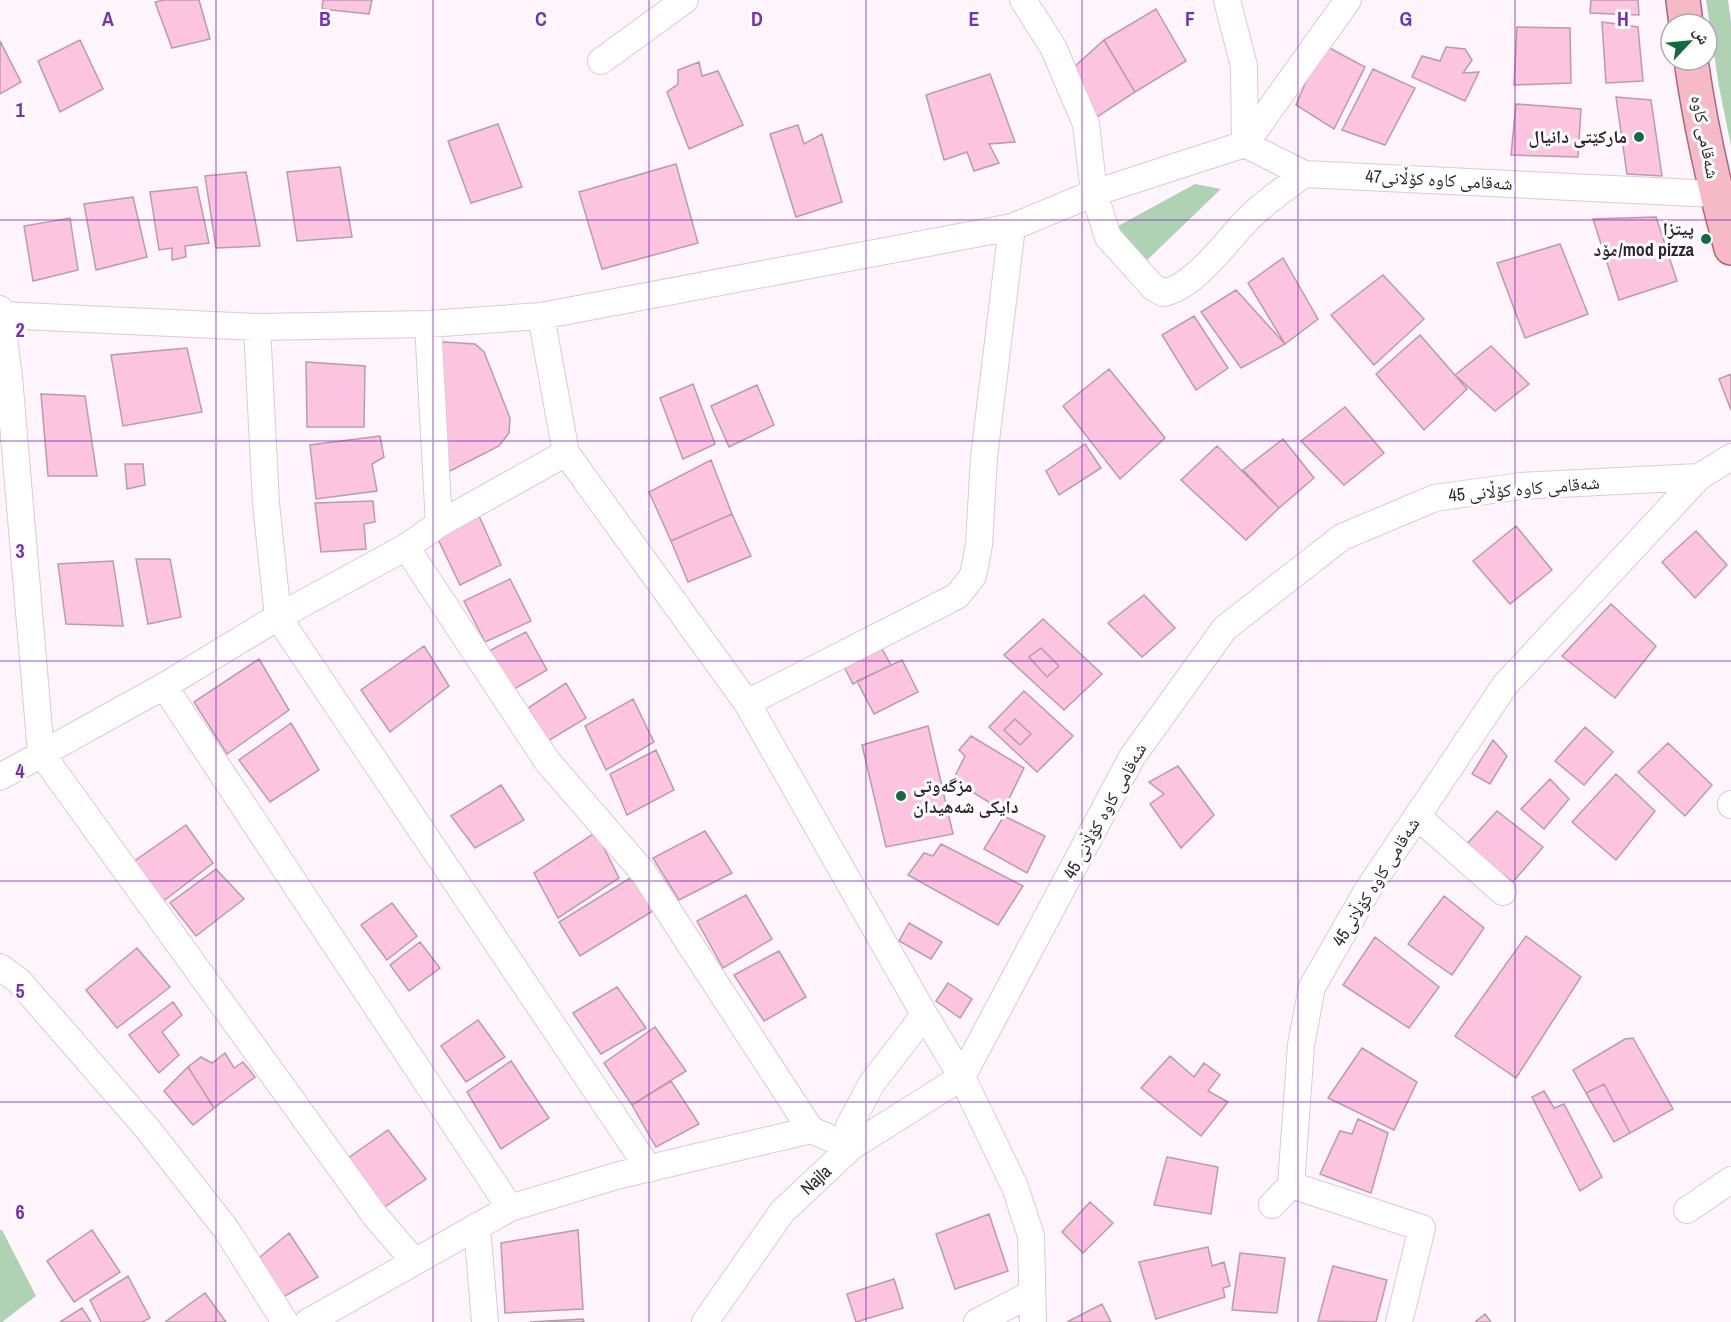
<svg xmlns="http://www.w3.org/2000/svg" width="1731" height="1322" viewBox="0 0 1731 1322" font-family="'Archivo Narrow','Noto Naskh Arabic',sans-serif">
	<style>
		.green { fill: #afd2b3 }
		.building { fill: #fcc4de; stroke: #b99ca9; stroke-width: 1.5 }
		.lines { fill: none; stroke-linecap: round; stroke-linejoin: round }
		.street-casing { stroke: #dec7dc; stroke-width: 28 }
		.primary-casing { stroke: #ac687a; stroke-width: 36 }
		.street { stroke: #fff; stroke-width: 26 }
		.primary { stroke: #f6b9c8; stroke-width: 33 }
		.grid { fill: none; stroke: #7b2cbf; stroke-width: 1.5; stroke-opacity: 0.55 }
		.poi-dot { fill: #116c3f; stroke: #fff; stroke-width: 2 }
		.labels { text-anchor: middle; stroke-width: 6; stroke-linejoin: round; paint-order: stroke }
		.poi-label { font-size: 18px; font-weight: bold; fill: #2f262e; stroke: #fff; text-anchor: end }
		.street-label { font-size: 18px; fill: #2f262e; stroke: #fff }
		.grid-label { font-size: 20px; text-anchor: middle; font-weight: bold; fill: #7b2cbf; stroke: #fff; stroke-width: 6; stroke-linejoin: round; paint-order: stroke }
	</style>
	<rect width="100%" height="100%" fill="#fef4fc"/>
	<path class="green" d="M1706 0H1728L1731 23V146L1719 87Z
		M1195 184 1221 189 1142 265 1119 241 1118 226Z
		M0 1230H2L36 1296 2 1322H0Z"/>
	<path class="building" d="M164 0H199L210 39 172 48 155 2Z
		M323 0H372L369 14 322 9Z
		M1591 0H1638L1639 15 1590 13Z
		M1156 9 1186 61 1135 92 1104 40Z
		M1602 22 1638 27 1643 81 1606 83Z
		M1517 27 1570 28 1571 83 1514 85Z
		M80 40 103 89 60 112 38 61Z
		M1104 40 1135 92 1097 117 1074 67Z
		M0 41 21 82 0 94Z
		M1322 44 1365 67 1334 129 1296 105Z
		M1446 47 1465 49 1472 60 1463 73 1479 72 1465 101 1412 77 1422 56 1440 61Z
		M699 62 702 76 718 71 743 125 689 149 667 92 678 84V70Z
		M1373 69 1415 88 1385 145 1342 130Z
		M990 74 1015 142 989 144 999 163 974 171 967 152 944 160 926 95Z
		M1616 97 1651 100 1662 176 1627 174Z
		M1516 104 1581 109 1578 157 1511 155Z
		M498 124 522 187 471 203 448 141Z
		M798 125 804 144 822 134 842 202 796 217 770 134Z
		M676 164 698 243 602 269 579 192Z
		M340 167 352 237 297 241 287 172Z
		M246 172 260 246 216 248 205 176Z
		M197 187 209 243 185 246 186 257 172 260V248L159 250 150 192Z
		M133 197 147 257 96 270 84 204Z
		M1656 217 1677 281 1619 300 1593 219Z
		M70 218 78 270 33 281 24 226Z
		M1560 244 1588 314 1525 338 1497 263Z
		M1283 258 1318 319 1285 344 1248 283Z
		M1383 275 1424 319 1374 365 1331 315Z
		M1236 290 1285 344 1241 368 1201 312Z
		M1194 316 1228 368 1196 390 1162 335Z
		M1420 335 1467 389 1424 430 1376 374Z
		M444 342 475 344 484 352 510 418 509 433 499 446 448 472 435 346Z
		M1491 346 1529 384 1495 411 1455 375Z
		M187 348 202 412 123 426 111 355Z
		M306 362 365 366 364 427H307Z
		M1109 369 1165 438 1120 479 1063 406Z
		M1731 374V410L1719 379Z
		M693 384 715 444 683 459 660 398Z
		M757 385 774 425 729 447 711 406Z
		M41 394 85 396 97 476H48Z
		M1345 407 1384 453 1344 485 1301 441Z
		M380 436 384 457 372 464 377 491 316 499 310 445Z
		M1283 439 1314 478 1279 508 1243 470Z
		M1085 444 1101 468 1059 495 1046 471Z
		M1217 446 1279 508 1246 540 1181 480Z
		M711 460 732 514 671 541 649 492Z
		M125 464H143L145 485 127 489Z
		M373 501 375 522 364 524 366 549 321 552 315 503Z
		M732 514 751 556 688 582 671 541Z
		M479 516 501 565 460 585 436 535Z
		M1516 526 1552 570 1510 604 1473 561Z
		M1696 531 1727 565 1695 598 1662 562Z
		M136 559H170L181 617 148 624Z
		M113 561 123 626 66 624 58 564Z
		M510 579 531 621 485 642 464 601Z
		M1144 595 1175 628 1142 657 1108 623Z
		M1611 604 1656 646 1615 698 1562 656Z
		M1043 619 1102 674 1064 710 1004 655Z
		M526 632 547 670 509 692 485 653Z
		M877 640 891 665 853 684 841 661Z
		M424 646 449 686 390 732 361 690Z
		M1041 648 1059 666 1047 677 1029 657Z
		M259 659 289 710 227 754 194 702Z
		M902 660 918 692 874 714 857 681Z
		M566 683 586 718 548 741 528 708Z
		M1024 691 1073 736 1037 772 989 727Z
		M633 699 654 742 606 770 585 726Z
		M1015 719 1031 734 1020 745 1004 730Z
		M291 723 319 770 270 802 239 760Z
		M928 726 953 834 886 847 862 745Z
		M1585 727 1613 752 1584 785 1555 761Z
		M971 736 1024 768 1003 811 953 780 965 756 959 750Z
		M1493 740 1507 756 1490 784 1472 774Z
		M1668 743 1712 785 1685 816 1638 772Z
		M656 750 674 790 627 815 610 774Z
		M1178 766 1214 815 1181 848 1150 804 1164 794 1149 782Z
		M1616 774 1655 811 1616 860 1572 822Z
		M1550 779 1569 799 1544 829 1521 809Z
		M501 785 524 820 475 848 451 816Z
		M1497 811 1543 847 1513 882 1466 845Z
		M1004 816 1045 836 1027 873 984 849Z
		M186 825 213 863 161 903 133 862Z
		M705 831 732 873 679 900 653 858Z
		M596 832 619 878 558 918 534 873Z
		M941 844 1023 886 998 925 908 875 924 853 933 856Z
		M216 869 244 899 196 936 170 903Z
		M635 875 656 909 580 956 559 922Z
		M746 895 772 939 723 968 697 921Z
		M1444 896 1484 928 1452 975 1408 944Z
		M392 903 417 936 387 960 361 925Z
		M909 923 942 942 931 959 899 941Z
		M1526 936 1581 977 1516 1078 1455 1036Z
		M1375 937 1439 987 1409 1028 1343 985Z
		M420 942 440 968 409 991 390 965Z
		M137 948 170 987 117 1028 86 990Z
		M779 951 806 997 764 1021 734 975Z
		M948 983 972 999 960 1018 936 1001Z
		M617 987 646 1028 601 1054 573 1013Z
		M173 1002 182 1015 162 1032 179 1055 159 1073 129 1035Z
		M478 1020 505 1057 466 1082 441 1046Z
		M655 1027 686 1071 632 1105 604 1063Z
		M1633 1038 1673 1109 1614 1142 1573 1070 1625 1039Z
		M1362 1048 1417 1082 1394 1130 1328 1098Z
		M225 1053 234 1068 243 1062 255 1077 214 1108 188 1067 201 1057 212 1063Z
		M1170 1056 1194 1077 1204 1063 1220 1075 1208 1091 1228 1102 1201 1136 1141 1088Z
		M511 1061 549 1118 501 1149 467 1092Z
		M188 1067 214 1108 193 1125 164 1091Z
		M671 1081 699 1124 656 1147 632 1105Z
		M1604 1084 1630 1133 1614 1142 1586 1093Z
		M1544 1091 1554 1108 1564 1104 1602 1177 1580 1191 1532 1097Z
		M1358 1119 1388 1133 1371 1193 1320 1174 1340 1131 1352 1134Z
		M388 1130 426 1179 380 1210 344 1161Z
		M1167 1157 1218 1167 1211 1214 1154 1205Z
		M1090 1202 1113 1223 1083 1253 1062 1232Z
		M989 1214 1008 1271 955 1289 936 1234Z
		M92 1230 120 1272 74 1302 47 1261Z
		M578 1230 583 1309 505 1313 501 1243Z
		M289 1233 318 1277 278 1300 254 1262Z
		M1208 1247 1212 1266 1224 1262 1230 1286 1223 1288 1225 1297 1156 1319 1139 1262Z
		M1240 1253 1285 1258 1277 1313 1232 1310Z
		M1333 1266 1387 1280 1376 1322 1318 1321Z
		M128 1276 150 1318 142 1322H101L90 1300Z
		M894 1279 903 1308 856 1322 847 1294Z
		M205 1293 226 1322H165Z
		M1102 1304 1111 1322H1067Z
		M82 1308 91 1322H60Z
		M1485 1314 1491 1322H1475Z
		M583 1319 584 1322H530Z"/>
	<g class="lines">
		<g class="street-casing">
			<path id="street" d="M1023 0 1053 47 1086 124 1094 193 1108 237 1153 287 1163 293C1195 287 1226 241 1249 218 1266 201 1286 188 1304 174
				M1227 0 1244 66 1245 144 1304 174 1716 194
				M601 61 685 0
				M0 309 9 377 41 753 376 1217 414 1261
				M1 315 257 327 428 324 541 316 1012 227 1094 193 1245 144 1348 0
				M541 316 566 453 747 703 957 596 973 576 979 545 984 457 1012 227
				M428 324 439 524
				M257 327 266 504 278 617 649 1169
				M406 547 547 761 643 872 811 1130 851 1147 849 1126 872 1083 913 1030 924 1014
				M164 686 510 1208
				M747 703 924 1014 962 1077 1132 757 1225 628 1342 537 1435 498 1521 486 1699 477
				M0 777 164 686 278 617 406 547 439 524 566 453
				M1731 805V804
				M1417 816 1503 892
				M0 967 19 981 146 1127 226 1229 285 1322
				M1272 1205 1291 1185
				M1687 1210 1731 1180
				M477 1226 485 1322
				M308 1322 510 1208 616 1176 811 1130
				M705 1322 782 1212 851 1147 962 1077 1015 1187 1031 1236 1033 1322
				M977 1322 1031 1294
				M1399 1322 1422 1228 1291 1185 1301 1045 1312 987 1367 891 1505 685 1699 477 1731 457"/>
		</g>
		<g class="primary-casing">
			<path id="primary" d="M1683 0 1686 24
				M1691 60C1700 124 1714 186 1731 248"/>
		</g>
		<use href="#street" class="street"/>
		<use href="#primary" class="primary"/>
	</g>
	<path class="grid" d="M216 0V1322M433 0V1322M649 0V1322M866 0V1322M1082 0V1322M1298 0V1322M1515 0V1322M0 220H1731M0 441H1731M0 661H1731M0 881H1731M0 1102H1731"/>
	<g class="poi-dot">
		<circle cx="1639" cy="137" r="6"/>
		<circle cx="1706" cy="239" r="6"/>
		<circle cx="901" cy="796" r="6"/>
	</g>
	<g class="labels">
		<g class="poi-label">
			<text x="1627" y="143">مارکێتی دانیال</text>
			<text x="1694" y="235">پیتزا<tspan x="1694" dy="21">مۆد/mod pizza</tspan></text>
			<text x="913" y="792" text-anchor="start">مزگەوتی<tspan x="913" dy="21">دایکی شەهیدان</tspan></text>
		</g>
		<g class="street-label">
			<text transform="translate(1705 137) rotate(79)" y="6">شەقامی کاوە</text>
			<text transform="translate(1439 180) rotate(3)" y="6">شەقامی کاوە کۆڵانی47</text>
			<text transform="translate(1524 489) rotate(-5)" y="6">شەقامی کاوە کۆڵانی 45</text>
			<text transform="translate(1105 811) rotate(-61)" y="6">شەقامی کاوە کۆڵانی 45</text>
			<text transform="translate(1376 882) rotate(-58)" y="6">شەقامی کاوە کۆڵانی45</text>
			<text transform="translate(816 1180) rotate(-43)" y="6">Najla</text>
		</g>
	</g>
	<g class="grid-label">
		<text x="108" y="26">A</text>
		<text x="325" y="26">B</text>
		<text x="541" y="26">C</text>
		<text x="757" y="26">D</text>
		<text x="974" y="26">E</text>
		<text x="1190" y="26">F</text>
		<text x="1406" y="26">G</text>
		<text x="1623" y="26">H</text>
		<text x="20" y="117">1</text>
		<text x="20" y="337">2</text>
		<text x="20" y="558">3</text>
		<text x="20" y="778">4</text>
		<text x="20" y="998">5</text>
		<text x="20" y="1219">6</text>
	</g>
	<g transform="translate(1689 42) rotate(64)"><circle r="28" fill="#ffffff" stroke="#aca8ab" stroke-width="1.5"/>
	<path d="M0-4.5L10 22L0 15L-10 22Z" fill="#116c3f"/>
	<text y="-9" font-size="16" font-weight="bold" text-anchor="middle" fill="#2f262e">ش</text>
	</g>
</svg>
